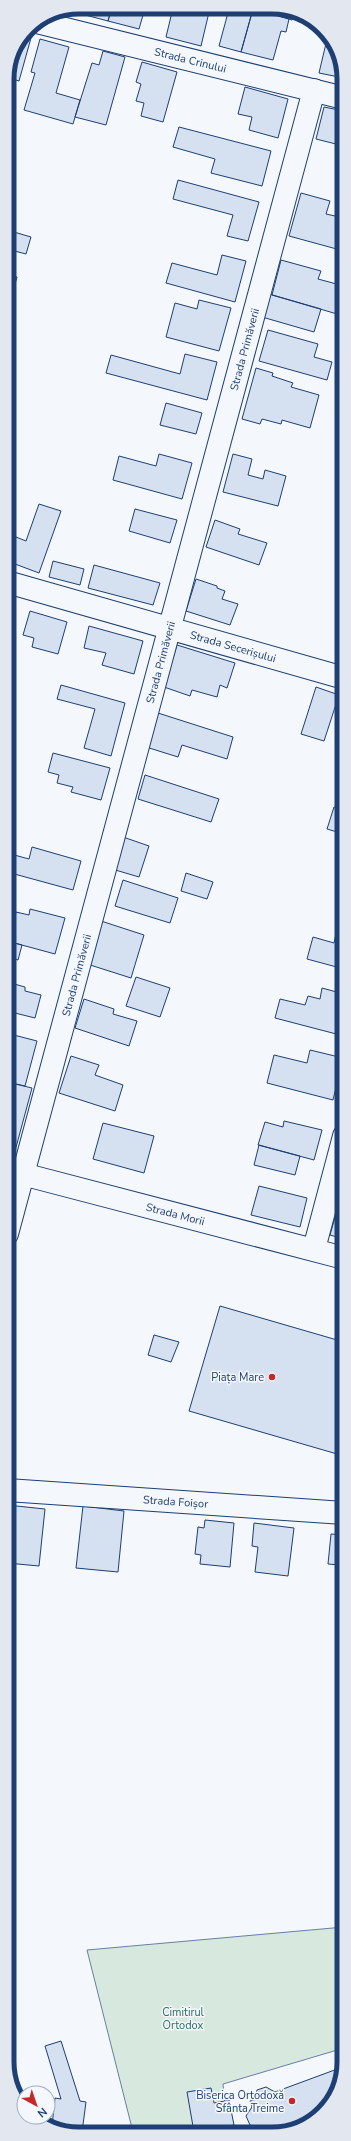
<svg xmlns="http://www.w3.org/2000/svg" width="351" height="2141" viewBox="0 0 351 2141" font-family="'Nunito Sans',sans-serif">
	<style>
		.green { fill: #d7e8df; stroke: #687fa3 }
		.building { fill: #d5e0f0; stroke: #1d3f73 }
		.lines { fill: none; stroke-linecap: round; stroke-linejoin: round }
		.minor-casing { stroke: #1d3f73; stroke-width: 24 }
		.minor { stroke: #f4f7fb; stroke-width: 22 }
		.poi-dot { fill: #c62828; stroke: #f4f7fb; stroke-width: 1.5 }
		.labels { text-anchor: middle; stroke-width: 3; stroke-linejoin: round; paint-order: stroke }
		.street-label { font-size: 11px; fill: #1d3f73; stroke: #f4f7fb }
		.poi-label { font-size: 11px; fill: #1d3f73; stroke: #f4f7fb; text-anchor: end }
		.park-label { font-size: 11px; fill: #2c6c60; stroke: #f4f7fb }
		.rim { fill: none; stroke: #1d3f73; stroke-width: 5 }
	</style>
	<rect width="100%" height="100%" fill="#f4f7fb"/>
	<path class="green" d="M344 1927V2048L223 2084 227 2133 133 2132 87 1950Z"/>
	<path class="building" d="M79 7H112L108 21 74 12 75 8Z
		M112 7 145 8 139 29 108 21Z
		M173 8H210L201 46 166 37Z
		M229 9H253L241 52 219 46Z
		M253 9 289 19 286 32 281 31 273 60 241 52Z
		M257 9H291L295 12 292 20Z
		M328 35 344 74V78L319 73Z
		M24 36 31 38 19 81 7 77V74Z
		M40 39 69 47 56 93 80 100 73 124 24 110 35 73 31 72Z
		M103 51 125 57 106 125 75 117 92 63 99 65Z
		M142 62 177 72 163 122 141 116 144 103 136 101 141 84 136 82Z
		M245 87 288 99 278 138 249 130 252 117 238 114Z
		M324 107 344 111V146L316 139Z
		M179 127 271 151 262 186 211 173 215 159 173 147Z
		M178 180 259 202 248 241 227 236 233 215 173 199Z
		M301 193 330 201 326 214 344 218V251L289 236Z
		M7 230 31 237 26 254 7 249Z
		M222 255 246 261 235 302 166 283 172 263 217 275Z
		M281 260 321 271 318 279 344 286V316L272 295Z
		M7 274 17 277 12 295 7 294Z
		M269 294 321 309 314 332 262 317Z
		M199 300 231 308 219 351 166 337 175 303 197 309Z
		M268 330 318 344 314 357 332 362 327 380 259 361Z
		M185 354 217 362 207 400 106 373 111 355 180 374Z
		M256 368 273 373 272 376 293 383 291 387 319 395 310 428 282 420 281 424 262 419 260 424 242 419Z
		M166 403 202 413 196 434 160 425Z
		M159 454 192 463 182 499 113 480 119 456 156 466Z
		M233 454 252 459 248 475 263 479 265 470 286 476 278 506 223 492Z
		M39 504 61 511 39 573 7 561 16 537 26 541Z
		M135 509 177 520 170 543 129 531Z
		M215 520 240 529 238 534 267 543 259 565 206 547Z
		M53 561 84 569 80 585 49 577Z
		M94 565 160 583 153 605 88 588Z
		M196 579 217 586V588L225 591 222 599 238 604 230 625 186 611Z
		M30 611 67 622 58 654 32 647 34 638 23 635Z
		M89 626 143 641 134 674 102 665 106 653 84 648Z
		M177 645 235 663 227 688 220 685 217 697 192 690 190 696 164 687Z
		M61 685 125 703 111 756 84 748 95 709 57 699Z
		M316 687 339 695 324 741 301 734Z
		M158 713 233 737 227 759 182 745 178 757 146 747Z
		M53 753 110 768 101 800 71 792 73 787 57 783 59 775 48 772Z
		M145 775 219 799 211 822 138 799Z
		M334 807 344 810V834L327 829Z
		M123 837 149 846 139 877 112 869Z
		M32 847 81 861 73 890 7 872V853L29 859Z
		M186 873 213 882 207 899 181 891Z
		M123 880 178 898 170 923 115 906Z
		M30 909 65 918 55 954 7 941V918L14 920 16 912 29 915Z
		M101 921 144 935 131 978 87 964Z
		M337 929 344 931V969L307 959 313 937 334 943Z
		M7 941 22 945 18 960 7 957Z
		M136 977 170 988 160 1017 126 1006Z
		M7 982 25 987V991L41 995 35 1018 7 1011Z
		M322 988 344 994V1036L275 1018 280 999 305 1005 308 996 320 999Z
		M84 999 114 1009 113 1014 137 1021 129 1046 75 1028Z
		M10 1034 37 1041 25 1086 7 1082V1039Z
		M310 1050 343 1058 333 1100 267 1083 274 1055 307 1063Z
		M71 1056 99 1065 95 1075 123 1085 115 1111 59 1093Z
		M7 1082 32 1088 15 1151 7 1149Z
		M284 1121 322 1130 314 1160 258 1145 265 1122 283 1127Z
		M103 1123 154 1136 144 1173 93 1159Z
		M259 1145 300 1156 295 1175 254 1165Z
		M259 1186 307 1198 300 1227 251 1215Z
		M341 1196 344 1197V1239L330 1235Z
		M220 1306 344 1342V1456L189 1411Z
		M154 1335 179 1342 171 1362 148 1355Z
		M7 1505 45 1509 39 1566 7 1563Z
		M83 1506 124 1511 118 1572 76 1568Z
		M205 1520 234 1523 230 1567 200 1564 201 1555 195 1554 198 1527 204 1528Z
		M254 1523 294 1528 288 1576 255 1572 258 1547 252 1546Z
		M331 1534 344 1535V1586L338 1585 340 1565 328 1564Z
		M61 2041 80 2101 86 2102 82 2132H60L52 2126 55 2098 61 2099 45 2046Z
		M340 2068 342 2073 339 2090 324 2111 287 2125 285 2130 277 2134H261L259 2128 250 2125 246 2116 252 2107 250 2101 254 2100 257 2090 266 2087 275 2092Z
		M211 2088 214 2103 229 2100 234 2125 194 2132 187 2092Z"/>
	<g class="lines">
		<g class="minor-casing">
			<g id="minor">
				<path id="s1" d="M37 22 344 98"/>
				<path id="s2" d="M7 582 344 678"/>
				<path id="s3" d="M7 1170 344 1258"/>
				<path id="s4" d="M7 1234 314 90"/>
				<path d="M314 1249 344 1136"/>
				<path id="s5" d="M7 1490 344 1513"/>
			</g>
		</g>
		<use href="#minor" class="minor"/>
	</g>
	<g class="poi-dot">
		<circle cx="272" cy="1377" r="4"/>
		<circle cx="292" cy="2101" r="4"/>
	</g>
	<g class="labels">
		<g class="street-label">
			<text dy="4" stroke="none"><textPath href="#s1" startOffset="158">Strada Crinului</textPath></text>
			<text dy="4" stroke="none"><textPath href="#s4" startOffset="916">Strada Primăverii</textPath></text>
			<text dy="4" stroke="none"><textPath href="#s2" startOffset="235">Strada Secerișului</textPath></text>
			<text dy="4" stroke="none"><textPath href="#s4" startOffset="592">Strada Primăverii</textPath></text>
			<text dy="4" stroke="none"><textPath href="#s4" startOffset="268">Strada Primăverii</textPath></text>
			<text dy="4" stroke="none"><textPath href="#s3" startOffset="174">Strada Morii</textPath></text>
			<text dy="4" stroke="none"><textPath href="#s5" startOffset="169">Strada Foișor</textPath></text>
		</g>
		<g class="poi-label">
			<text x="264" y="1381">Piața Mare</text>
			<text x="284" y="2099">Biserica Ortodoxă<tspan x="284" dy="13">Sfânta Treime</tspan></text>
		</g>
		<g class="park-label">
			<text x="183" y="2016">Cimitirul<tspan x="183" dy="13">Ortodox</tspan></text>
		</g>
	</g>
	<path d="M0 0H351V2141H0ZM79 14H272A65 65 0 0 1 337 79V2062A65 65 0 0 1 272 2127H79A65 65 0 0 1 14 2062V79A65 65 0 0 1 79 14Z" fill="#e3e8f0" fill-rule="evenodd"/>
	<path class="rim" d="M79 14H272A65 65 0 0 1 337 79V2062A65 65 0 0 1 272 2127H79A65 65 0 0 1 14 2062V79A65 65 0 0 1 79 14Z"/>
	<g transform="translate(36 2105) rotate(140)"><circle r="19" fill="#f4f7fb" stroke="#9eadc5"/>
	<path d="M0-3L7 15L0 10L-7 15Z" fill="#c62828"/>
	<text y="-6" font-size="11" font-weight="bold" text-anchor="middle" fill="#1d3f73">N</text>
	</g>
</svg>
